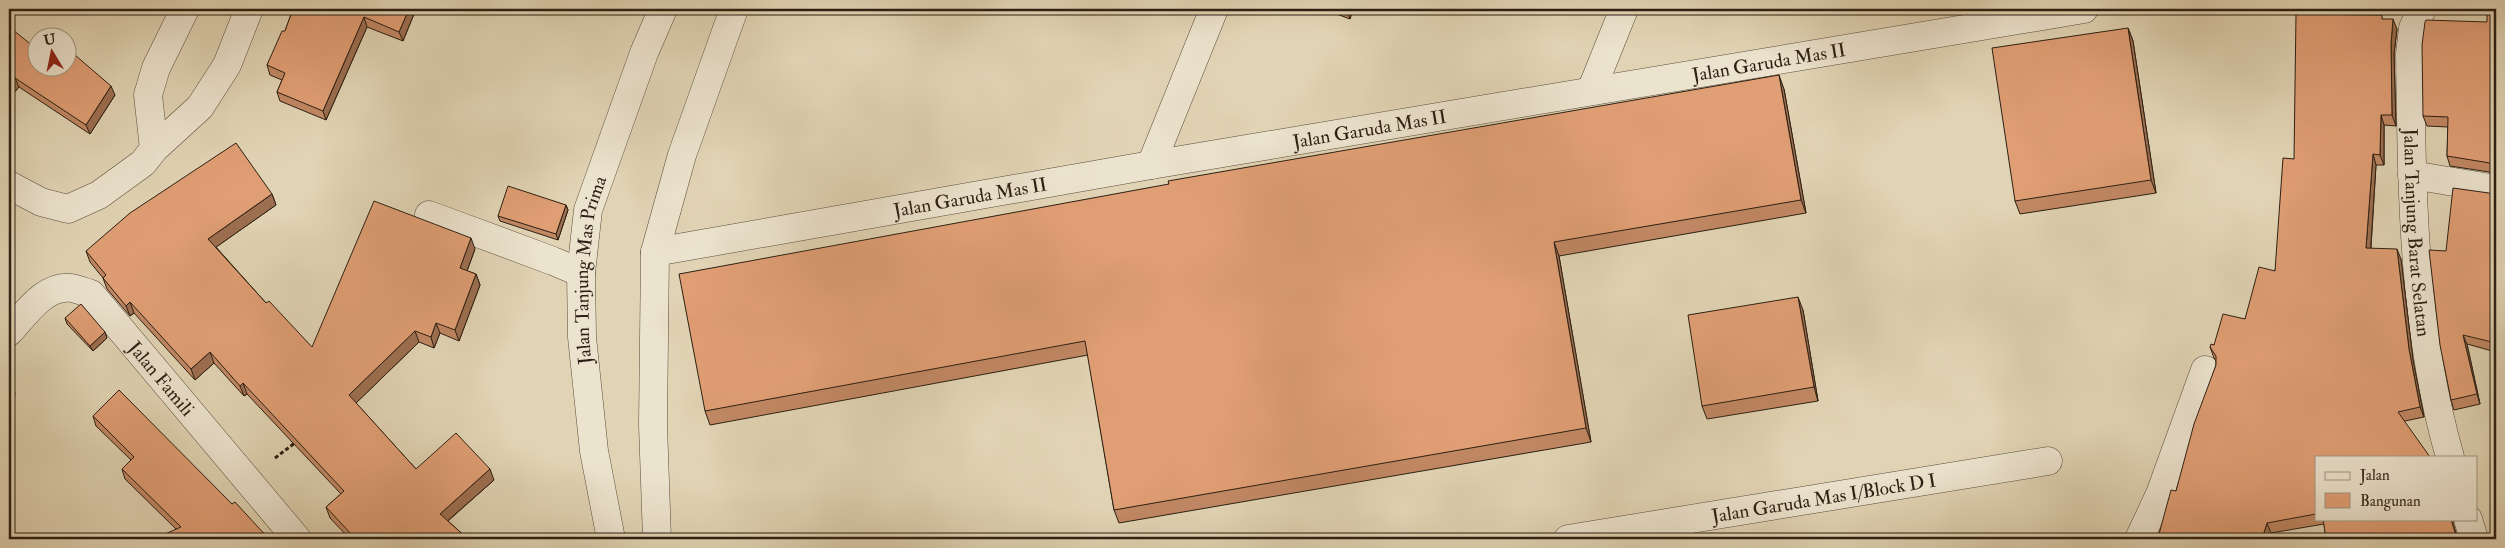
<svg xmlns="http://www.w3.org/2000/svg" width="2505" height="548" viewBox="0 0 2505 548" font-family="'IM FELL Double Pica',serif">
  <style>
    .lines { fill: none; stroke-linecap: round; stroke-linejoin: round }
    .minor-casing { stroke: #594c3b; stroke-width: 29 }
    .path { stroke: #2c1f13; stroke-width: 3; stroke-dasharray: 4 2.5; stroke-linecap: butt }
    .minor { stroke: #ece3ce; stroke-width: 28 }
    .wall { fill: #c18864; stroke: #2c1f13 }
    .shaded-wall { fill: #9d6f51; stroke: #2c1f13 }
    .building { fill: #e09e74; stroke: #2c1f13 }
    .labels { text-anchor: middle; stroke-width: 4.5; stroke-linejoin: round; paint-order: stroke }
    .street-label { font-size: 19px; fill: #2c1f13; stroke: #ece3ce }
  </style>
  <rect width="100%" height="100%" fill="#e1d4b4"/>
  <filter id="stains"><feTurbulence type="fractalNoise" baseFrequency=".004" numOctaves="4"/><feColorMatrix values="0 0 0 0 .2 0 0 0 0 .09 0 0 0 0 .02 0 0 0 .5 -.17"/></filter>
  <radialGradient id="worn" r=".72"><stop offset=".6" stop-color="#630" stop-opacity="0"/><stop offset="1" stop-color="#630" stop-opacity=".3"/></radialGradient>
  <g class="lines">
    <!-- minor casing -->
    <g class="minor-casing">
      <g id="minor">
        <path id="s1" d="M2422,9L2413,28L2410,54C2412,190 2412,325 2450,457"/>
        <path d="M1591,91L1624,9"/>
        <path d="M154,149L148,95L156,68L185,9"/>
        <path d="M1151,165L1214,9"/>
        <path d="M2412,175L2496,189"/>
        <path d="M9,185L41,202L68,209L99,195L143,163L154,149L200,107L227,65L249,9"/>
        <path d="M429,215L553,261L581,273"/>
        <path id="s2" d="M655,252L1151,165L2084,9"/>
        <path id="s3" d="M9,332C25,315 45,284 71,288C78,289 84,292 91,294L297,539"/>
        <path d="M2468,519L2474,539"/>
        <path id="s4" d="M611,539L594,451L582,337L581,273L588,210L644,53L663,9"/>
        <path d="M657,539L653,425L655,252L682,155L734,9"/>
        <path id="s5" d="M1568,539L2048,461"/>
        <path d="M2139,539L2160,494L2205,370"/>
      </g>
    </g>
    <!-- path -->
    <path class="path" d="M275,458L296,442"/>
    <!-- minor -->
    <use href="#minor" class="minor"/>
  </g>
  <!-- wall -->
  <g class="wall">
    <path d="M293,9H416L403,41L367,27L326,120L280,101L277,92L282,80L270,75L267,65L285,31Z"/>
    <path d="M1323,9H1353L1350,19Z"/>
    <path d="M1385,9H1401L1399,14Z"/>
    <path d="M2496,14V173L2450,166L2447,156L2448,127L2427,126L2423,116L2487,22Z"/>
    <path d="M2383,19L2397,29L2394,54L2396,126L2384,125V165H2376L2371,248L2401,259L2413,360L2424,417L2405,421L2316,457V519H2454L2453,523L2458,539H2326L2324,524L2271,533L2269,539H2161L2159,534L2176,491L2216,365V361L2214,358L2210,347L2214,345L2245,319L2275,271L2294,159Z"/>
    <path d="M2128,28L2133,41L2156,193L2020,214L2015,201Z"/>
    <path d="M9,35L38,68L115,95L90,134L19,87L13,94L9,90Z"/>
    <path d="M1784,89L1806,213L1559,256L1591,442L1119,523L1114,510L1088,355L710,425L705,411Z"/>
    <path d="M272,194L276,205L216,247L266,303L312,347L475,249L467,271L476,274L480,285L459,341L440,333L434,348L419,342L356,403L416,469L494,480L448,521L468,539H349V538L330,518L326,507L341,494L247,394L244,396L214,363L195,380L134,313L130,316L107,289L103,278L90,262L86,251Z"/>
    <path d="M2496,194V352L2467,344L2480,404L2454,410L2451,400L2446,251Z"/>
    <path d="M566,205L568,210L558,240L500,221L498,216Z"/>
    <path d="M1803,310L1818,401L1707,419L1702,406Z"/>
    <path d="M65,318L105,332L107,338L93,351L67,324Z"/>
    <path d="M93,416L232,504L269,539L176,529L125,479L122,469L131,460L96,426Z"/>
  </g>
  <!-- shaded-wall -->
  <g class="shaded-wall">
    <path d="M409,9H416L403,41L399,32Z"/>
    <path d="M1346,9H1353L1350,19Z"/>
    <path d="M1397,9H1401L1399,14Z"/>
    <path d="M364,17L367,27L326,120L323,111Z"/>
    <path d="M2393,19L2397,29L2394,54L2396,126L2392,115L2391,44Z"/>
    <path d="M2128,28L2133,41L2156,193L2151,180Z"/>
    <path d="M1779,75L1784,89L1806,213L1801,200Z"/>
    <path d="M15,78L19,87L13,94L10,84Z"/>
    <path d="M111,86L115,95L90,134L86,125Z"/>
    <path d="M2381,115L2384,125V165L2380,155Z"/>
    <path d="M2373,154L2376,165L2370,258L2366,248Z"/>
    <path d="M272,194L276,205L212,250L208,239Z"/>
    <path d="M566,205L568,210L558,240L556,234Z"/>
    <path d="M471,238L475,249L464,279L460,268Z"/>
    <path d="M1554,242L1559,256L1591,442L1586,428Z"/>
    <path d="M2397,249L2401,259L2413,360L2424,417L2420,407L2409,349Z"/>
    <path d="M476,274L480,285L459,341L455,330Z"/>
    <path d="M1798,297L1803,310L1818,401L1814,387Z"/>
    <path d="M130,302L134,313L130,316L126,306Z"/>
    <path d="M436,323L440,333L434,348L431,337Z"/>
    <path d="M415,331L419,342L353,406L349,395Z"/>
    <path d="M105,332L107,338L93,351L90,346Z"/>
    <path d="M2463,335L2467,344L2480,404L2477,394Z"/>
    <path d="M210,352L214,363L195,380L191,369Z"/>
    <path d="M11,382L15,393L9,439V401Z"/>
    <path d="M243,383L247,394L244,396L240,386Z"/>
    <path d="M490,469L494,480L444,524L440,514Z"/>
    <path d="M2267,523L2271,533L2269,539H2262Z"/>
  </g>
  <!-- building -->
  <g class="building">
    <path d="M293,9H409L399,32L364,17L323,111L277,92L285,73L267,65L282,31H285Z"/>
    <path d="M2296,14L2382,15V19H2393L2391,44L2392,115H2381L2380,155L2373,154L2366,248L2397,249L2409,349L2420,407L2398,412L2430,457H2316V514L2267,523L2262,539H2177L2159,534L2171,490L2176,491L2194,424L2216,365V356L2210,347L2211,344L2214,345L2223,314L2245,319L2259,267L2275,271L2283,158L2294,159Z"/>
    <path d="M2487,14H2496V164L2447,156L2448,117L2423,116L2422,45L2425,22L2426,20L2487,22Z"/>
    <path d="M2128,28L2151,180L2015,201L1992,48Z"/>
    <path d="M13,30L38,50V68H68V49L111,86L86,125L15,78L10,84H9V35Z"/>
    <path d="M1779,75L1801,200L1554,242L1586,428L1114,510L1085,341L705,411L679,274L1169,184L1168,181Z"/>
    <path d="M236,143L272,194L208,239L266,303L269,301L312,347L374,201L471,238L460,268L476,274L455,330L436,323L431,337L415,331L349,395L416,469L456,433L490,469L440,514L468,539H350L349,538L352,535L326,507L344,491L243,383L240,386L210,352L191,369L130,302L126,306L103,278L106,275L86,251L130,213Z"/>
    <path d="M508,186L566,205L556,234L498,216Z"/>
    <path d="M2453,188L2496,194V343L2463,335L2477,394L2451,400L2440,345L2429,250L2446,251Z"/>
    <path d="M1798,297L1814,387L1702,406L1688,315Z"/>
    <path d="M81,304L105,332L90,346L65,318Z"/>
    <path d="M9,382H11L9,401Z"/>
    <path d="M119,390L232,504L235,502L269,539H154L181,527L122,469L134,457L93,416Z"/>
    <path d="M2323,519H2451L2457,539H2326Z"/>
  </g>
  <g class="labels">
    <!-- street labels -->
    <g class="street-label">
      <text dy="7" stroke="none"><textPath href="#s2" startOffset="1130">Jalan Garuda Mas II</textPath></text>
      <text dy="7" stroke="none"><textPath href="#s2" startOffset="725">Jalan Garuda Mas II</textPath></text>
      <text dy="7" stroke="none"><textPath href="#s2" startOffset="320">Jalan Garuda Mas II</textPath></text>
      <text dy="7" stroke="none"><textPath href="#s1" startOffset="226">Jalan Tanjung Barat Selatan</textPath></text>
      <text dy="7" stroke="none"><textPath href="#s4" startOffset="272">Jalan Tanjung Mas Prima</textPath></text>
      <text dy="7" stroke="none"><textPath href="#s3" startOffset="210">Jalan Famili</textPath></text>
      <text dy="7" stroke="none"><textPath href="#s5" startOffset="259">Jalan Garuda Mas I/Block D I</textPath></text>
    </g>
  </g>
  <!-- margin -->
  <rect width="2505" height="548" fill="none" stroke="#e1d4b4" stroke-width="30"/>
  <rect x="10" y="10" width="2485" height="528" fill="none" stroke="#2c1f13" stroke-width="2.5"/>
  <rect x="15" y="15" width="2475" height="518" fill="none" stroke="#2c1f13"/>
  <!-- legend -->
  <rect x="2315" y="456" width="162" height="65" fill="#ece3ce" stroke="#9f9583"/>
  <rect x="2325" y="472" width="25" height="8" fill="#ece3ce" stroke="#9f9583"/>
  <text x="2360" y="480" font-size="15" fill="#2c1f13">Jalan</text>
  <rect x="2325" y="493" width="25" height="15" fill="#e09e74" stroke="#9f9583"/>
  <text x="2360" y="506" font-size="15" fill="#2c1f13">Bangunan</text>
  <!-- north arrow -->
  <g transform="translate(52 52) rotate(350)"><circle r="24" fill="#ece3ce" stroke="#9f9583"/>
  <path d="M0-4L9 19L0 12L-9 19Z" fill="#8f2418"/>
  <text y="-8" font-size="14" font-weight="bold" text-anchor="middle" fill="#2c1f13">U</text>
  </g>
  <rect width="100%" height="100%" filter="url(#stains)"/>
  <rect width="100%" height="100%" fill="url(#worn)"/>
</svg>
